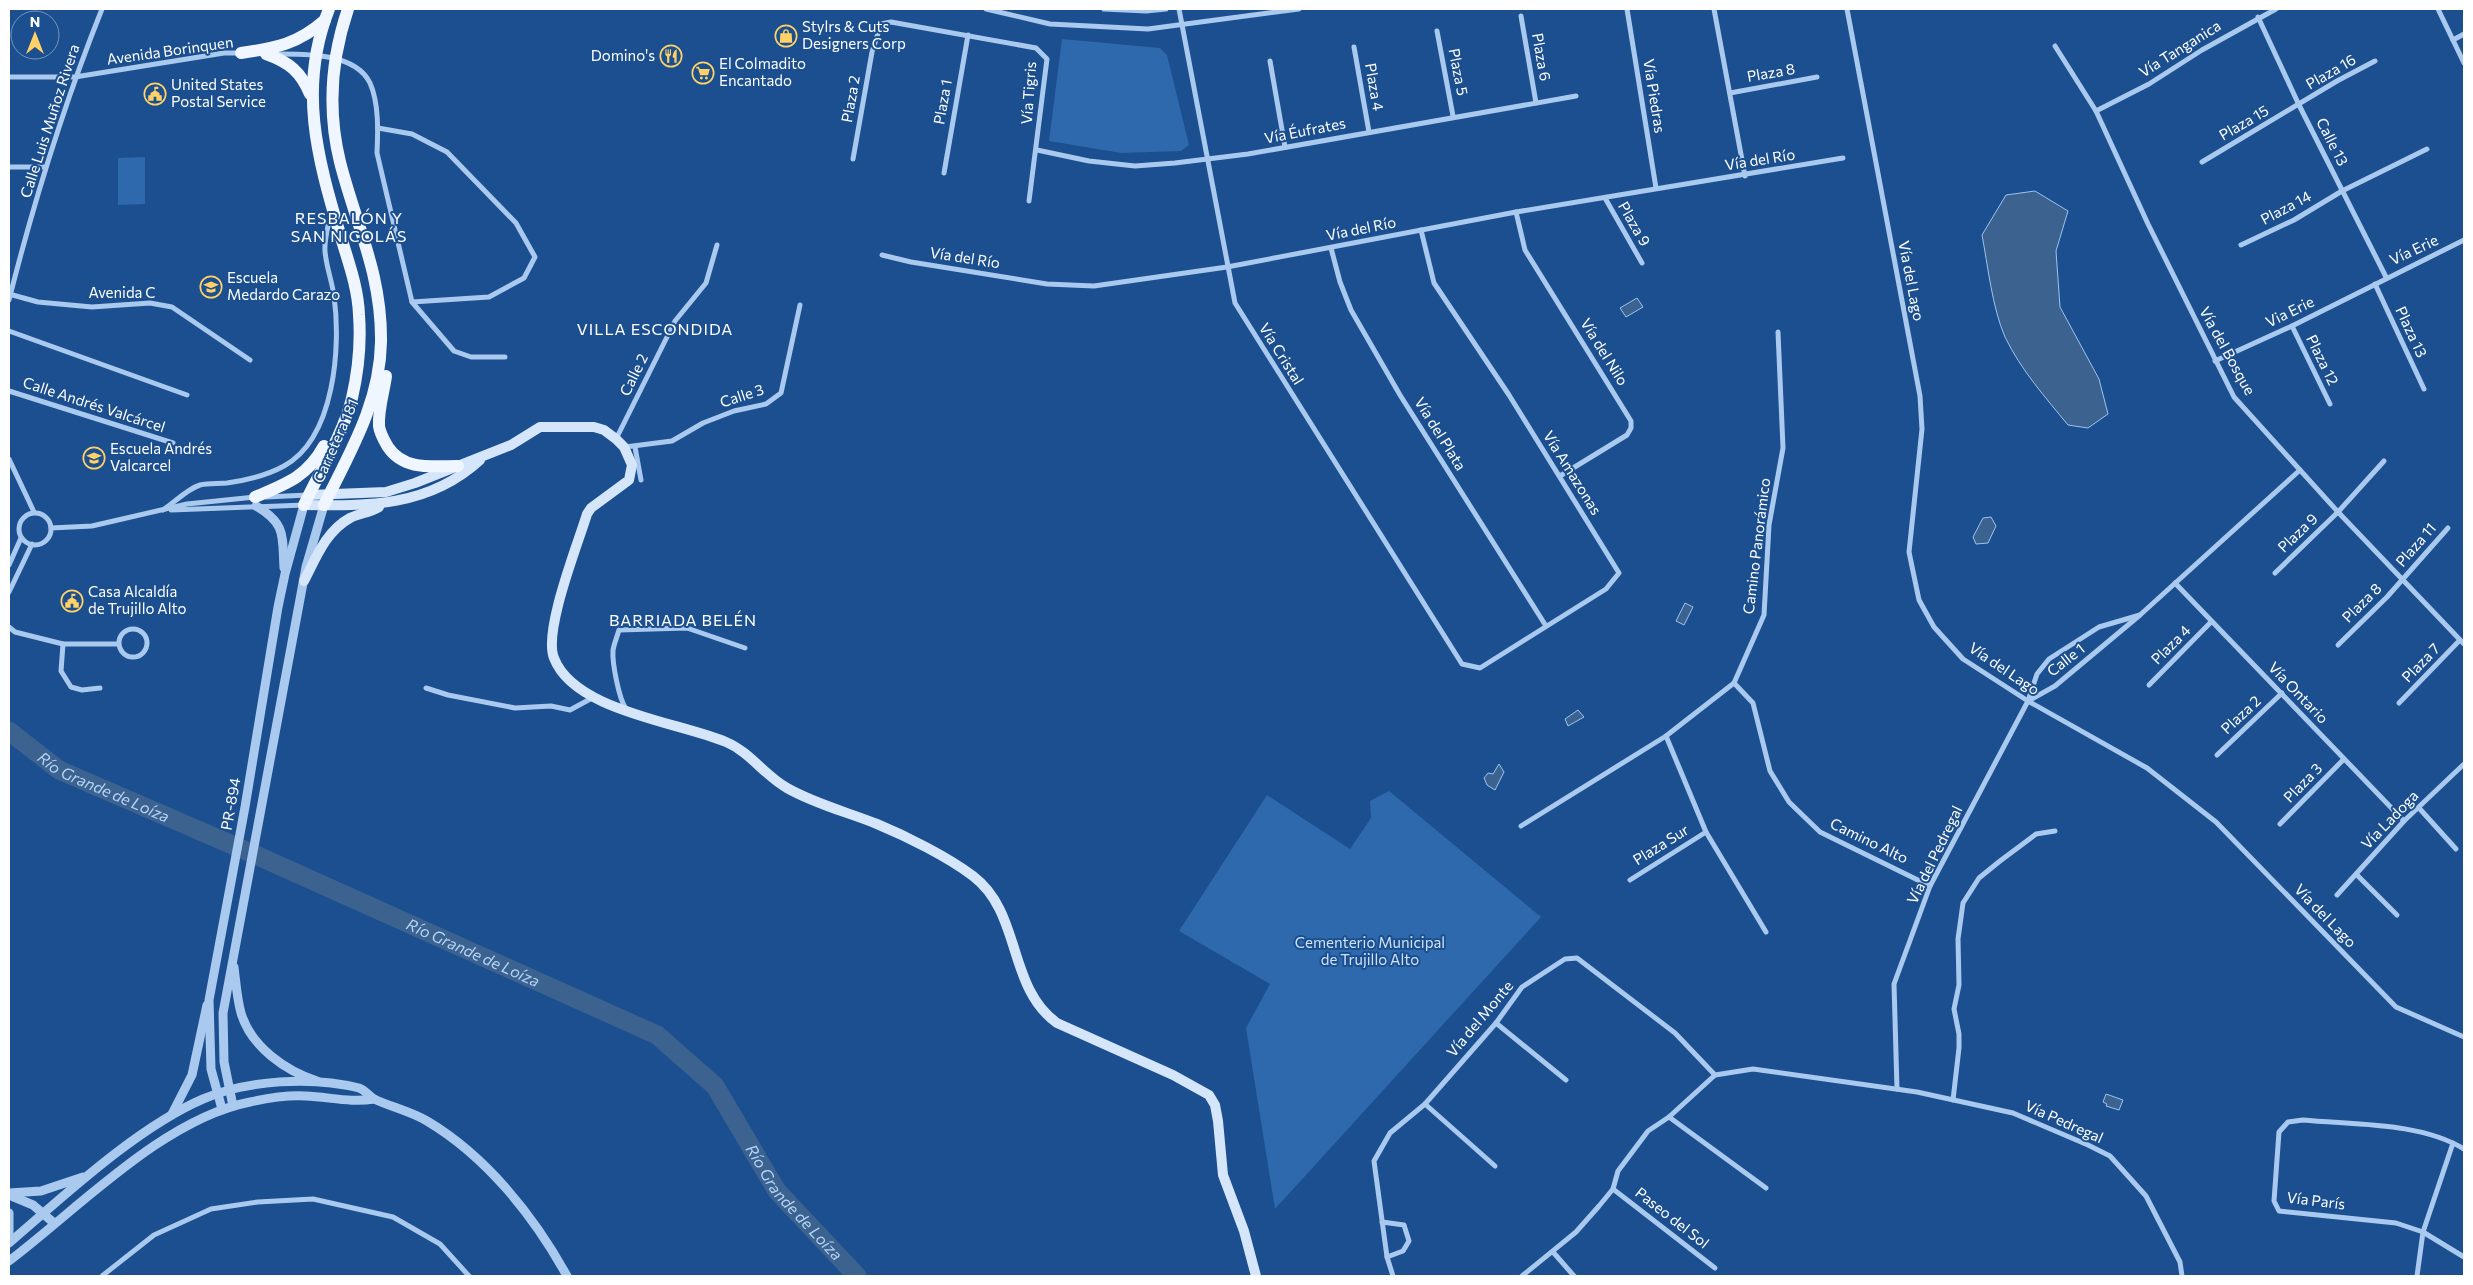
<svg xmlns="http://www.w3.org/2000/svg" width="2473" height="1285" viewBox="0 0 2473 1285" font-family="Commissioner,sans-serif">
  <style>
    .green { fill: #2e69ad }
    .water { fill: #3c6290; stroke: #9cc4f0 }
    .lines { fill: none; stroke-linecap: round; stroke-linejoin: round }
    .river { stroke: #3c6290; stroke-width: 19 }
    .minor { stroke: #a9c9ee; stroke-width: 5 }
    .tertiary { stroke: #a9c9ee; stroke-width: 9 }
    .secondary { stroke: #d6e6fa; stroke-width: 10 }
    .primary { stroke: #f0f6ff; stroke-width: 12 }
    .labels { text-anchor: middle; stroke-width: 4; stroke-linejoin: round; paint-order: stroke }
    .poi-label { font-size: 15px; fill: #fff; stroke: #1b4f8f; text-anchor: start }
    .street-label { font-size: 15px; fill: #fff; stroke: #1b4f8f }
    .park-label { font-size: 15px; fill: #cfe3fa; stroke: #1b4f8f }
    .neighbourhood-label { font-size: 16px; letter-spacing: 1px; fill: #fff; stroke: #1b4f8f }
    .water-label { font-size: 16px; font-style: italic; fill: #b5d3f5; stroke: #1b4f8f }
  </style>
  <rect width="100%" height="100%" fill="#1b4f8f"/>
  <!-- green -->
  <g class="green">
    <path d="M1062,39L1160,48L1167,55L1189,145L1181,151L1121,153L1049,141Z"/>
    <path d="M145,157V204L118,205V158Z"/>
    <path d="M1389,791L1541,917L1275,1209L1246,1028L1270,984L1179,931L1267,795L1350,849L1371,818L1370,801Z"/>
  </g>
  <!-- water -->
  <g class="water">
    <path d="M2035,191L2068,211L2056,251L2060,307L2099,379L2108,414L2088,428L2068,425C2045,397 2021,370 2005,337C1992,307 1988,266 1982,235L2006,195Z"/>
    <path d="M1637,298L1643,307L1626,317L1620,308Z"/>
    <path d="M1991,517L1996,526L1988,543L1976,544L1973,537L1983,518Z"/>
    <path d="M1685,603L1693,607L1684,625L1676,621Z"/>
    <path d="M1578,710L1584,717L1568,726L1565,719Z"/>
    <path d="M1499,764L1504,772L1495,790L1487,785L1484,778L1488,773L1493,774Z"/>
    <path d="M2106,1094L2123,1100L2119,1110L2106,1106L2107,1104L2103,1102Z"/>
  </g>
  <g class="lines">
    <!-- river -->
    <path class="river" id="s1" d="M9,731L59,770L258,856L657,1035L715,1086L777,1191L857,1276"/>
    <!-- minor -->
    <g class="minor">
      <path d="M986,9L1050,24L1148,29L1299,9"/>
      <path d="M1104,9L1146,11L1166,9"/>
      <path d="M1179,9L1235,303L1462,664L1480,668L1606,589L1619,573L1509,395L1434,283L1421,230"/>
      <path d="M1627,9L1656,188"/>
      <path d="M1714,9L1745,176"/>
      <path d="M1847,9L1920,396L1922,429L1909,552L1919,600L1934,627L1963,659L2028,701L2147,768L2216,822L2396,1007L2464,1037"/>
      <path d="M2438,9L2464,63"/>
      <path d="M1521,16L1536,103"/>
      <path d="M2258,17L2299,105L2386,277"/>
      <path d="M1437,31L1453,116"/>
      <path d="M2453,40L2464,34"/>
      <path d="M2055,46L2096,111L2148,224L2234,397L2338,512L2464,644"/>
      <path d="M1354,47L1369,132"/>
      <path d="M275,54C303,54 355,52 370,83C379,103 378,132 377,153L412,302L454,351L471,357H505"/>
      <path d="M1270,61L1285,147"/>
      <path d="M9,77H75L224,53H241"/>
      <path d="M1730,93L1817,77"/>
      <path d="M2096,111L2149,84L2202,50L2276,9"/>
      <path d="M378,128L412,134L447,152L516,223L535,257L524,278L489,297L412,302"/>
      <path d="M1037,150L1089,161L1135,166L1175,163L1248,154L1576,96"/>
      <path d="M853,159L872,52L881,24L891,22L1036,48L1047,59L1029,201"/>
      <path d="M2202,162L2337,81L2375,61"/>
      <path d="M9,167H45"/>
      <path d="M944,173L968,35"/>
      <path d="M1605,198L1642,263"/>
      <path d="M1516,212L1525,250L1631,421V428L1627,435L1560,476"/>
      <path d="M2241,245L2294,220L2342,191L2427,149"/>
      <path d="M1331,248L1340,282L1351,310L1400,395L1546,626"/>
      <path d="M882,255L911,262L1047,284L1094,286L1227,267L1516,212L1843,158"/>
      <path d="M2375,284L2424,389"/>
      <path d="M9,294L38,302L92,307L150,303L172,307L250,360"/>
      <path d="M9,300C34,201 64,104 102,9"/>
      <path d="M2292,326L2330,404"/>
      <path d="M9,331L187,395"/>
      <path d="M2215,361L2292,326L2464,240"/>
      <path d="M9,391L173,443"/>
      <path d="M616,439L675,321L706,283L717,245"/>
      <path d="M625,447L672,441L703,423L734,411L766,404L781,393L800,305"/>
      <path d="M635,447L641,480"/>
      <path d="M9,459L34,512"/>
      <path d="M266,497L308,495"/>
      <path d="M163,510C174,503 187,489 200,485C209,483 218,484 227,483C248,480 266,476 284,466C335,438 341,346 334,296C332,281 326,266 325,251C324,239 329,225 330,214"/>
      <path d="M171,510L304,505"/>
      <circle cx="35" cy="529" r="16"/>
      <path d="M51,528L92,526L187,504L255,497"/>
      <path d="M9,565L21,538"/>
      <path d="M2275,573L2338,512L2384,461"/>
      <path d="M2175,583L2404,821"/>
      <path d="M9,592L32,544"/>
      <path d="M9,627L15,632L63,644L61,671L71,687L82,690L100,688"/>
      <circle cx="133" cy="643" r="14"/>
      <path d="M63,644H118"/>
      <path d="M2338,645L2387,597L2448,528"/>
      <path d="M1734,683L1753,703L1770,771L1789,802L1820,832L1930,886"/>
      <path d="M2149,685L2211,622"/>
      <path d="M426,688L448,695L515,708L551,706L570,710L594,697"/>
      <path d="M2028,701L2055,686L2140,615L2300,470"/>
      <path d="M2399,703L2460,640"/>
      <path d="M626,709C619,699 612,663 613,650C614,644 617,637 619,630L687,628L745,648"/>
      <path d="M1666,736L1706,832L1766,932"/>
      <path d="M2217,755L2282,693"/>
      <path d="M2419,808L2456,849"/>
      <path d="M2280,824L2344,759"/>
      <path d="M1521,826L1666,736L1734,683L1764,615L1769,525L1783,448L1778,332"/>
      <path d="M2356,874L2397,915"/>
      <path d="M1630,880L1706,832"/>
      <path d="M2337,895L2404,821L2464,764"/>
      <path d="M1496,1023L1566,1080"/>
      <path d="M1897,1089L1894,984L1930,886L2028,701L2037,674L2049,659L2099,627L2140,615"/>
      <path d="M1953,1100L1959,1048V1034L1954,1009L1959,985L1958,939L1963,903L1979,878L2000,861L2036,834L2055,831"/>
      <path d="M1425,1104L1495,1166"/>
      <path d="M1669,1117L1766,1188"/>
      <path d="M2464,1149C2420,1122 2354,1125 2303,1120L2288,1122L2279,1132L2274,1201L2279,1211L2396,1223L2423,1232L2464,1257"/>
      <path d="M1613,1189L1715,1268"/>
      <path d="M1382,1222L1404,1225L1409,1241L1403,1251L1387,1257"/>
      <path d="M1553,1252L1574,1276"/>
      <path d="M102,1276L154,1235L211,1209L258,1202L313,1199L393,1217L440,1244L469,1276"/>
      <path d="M1393,1276L1387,1257L1374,1161L1390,1133L1425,1104L1496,1023L1522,987L1565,959L1577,958L1675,1033L1715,1075"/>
      <path d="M1522,1276L1576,1232L1599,1206L1613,1189L1618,1171L1648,1131L1669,1117L1715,1075L1753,1069L1917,1092L2013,1113L2088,1145L2110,1156L2146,1196L2180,1262L2182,1276"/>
      <path d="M2417,1276L2423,1232L2453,1143"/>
    </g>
    <!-- tertiary -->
    <g class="tertiary">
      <path d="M256,506C287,524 282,537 284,568"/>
      <path d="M234,967C236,983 237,999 241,1013C251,1047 286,1071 317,1081"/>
      <path d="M233,1106L224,1062L223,1013L306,567L324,505"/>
      <path d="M222,1109L211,1069L209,1000L245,807L278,607L285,574L304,505"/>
      <path d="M172,1114L192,1075L207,1005"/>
      <path d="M9,1193L41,1191L83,1177"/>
      <path d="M9,1195L33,1205L54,1223"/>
      <path d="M9,1213V1233"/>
      <path d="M9,1243C64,1196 136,1128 203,1099C247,1080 312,1076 359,1088C365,1090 369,1096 374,1099C391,1107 410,1111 427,1121C486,1156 534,1216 567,1276"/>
      <path d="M9,1261C78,1209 163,1119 250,1102C268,1098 288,1095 306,1096C329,1097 352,1103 374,1099"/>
    </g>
    <!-- secondary -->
    <g class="secondary">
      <path d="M309,495L386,492L415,483L511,445L540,427H594L604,430L616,439L624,447L632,465L629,480L591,508L587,514C578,544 543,631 554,658C574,711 679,722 726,742C750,752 765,776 787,788C815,804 847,812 877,824C906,836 948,857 973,876C1022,913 1007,987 1057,1023L1173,1075L1209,1095L1215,1105L1218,1121L1223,1175L1244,1231L1256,1276"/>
      <path d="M304,505C368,506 429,507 480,460"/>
      <path d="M304,581C316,558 326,531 350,518C359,513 370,513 379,507"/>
    </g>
    <!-- primary -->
    <g class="primary">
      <path d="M241,53C276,48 298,44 325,20"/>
      <path d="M266,54C289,62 301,72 310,94"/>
      <path d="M386,376C384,392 378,409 379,426C380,434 384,440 388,447C404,471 433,466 458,466"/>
      <path d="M255,497C286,484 307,477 324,446"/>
      <path d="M304,505C319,473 344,432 352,398C358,372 361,342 359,315C358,287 348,261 340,234C317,157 298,87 329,9"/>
      <path d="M324,505C350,452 380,403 381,342C382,274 356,225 340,162C327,109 331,59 348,9"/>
    </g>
  </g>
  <!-- icons -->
  <defs>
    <g id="shop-ring" transform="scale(1.125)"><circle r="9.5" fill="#1b4f8f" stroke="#ffd166" stroke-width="1.5"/><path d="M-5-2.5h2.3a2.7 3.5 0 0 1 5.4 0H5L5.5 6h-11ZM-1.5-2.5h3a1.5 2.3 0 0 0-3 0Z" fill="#ffd166"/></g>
    <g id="restaurant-ring" transform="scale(1.125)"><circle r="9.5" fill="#1b4f8f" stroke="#ffd166" stroke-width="1.5"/><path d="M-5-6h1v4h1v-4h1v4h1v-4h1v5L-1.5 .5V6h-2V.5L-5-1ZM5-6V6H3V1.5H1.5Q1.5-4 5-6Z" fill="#ffd166"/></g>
    <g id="supermarket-ring" transform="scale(1.125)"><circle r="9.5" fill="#1b4f8f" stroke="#ffd166" stroke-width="1.5"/><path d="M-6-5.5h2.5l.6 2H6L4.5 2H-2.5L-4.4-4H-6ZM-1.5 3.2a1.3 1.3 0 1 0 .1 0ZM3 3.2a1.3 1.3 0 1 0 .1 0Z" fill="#ffd166"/></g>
    <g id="civic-ring" transform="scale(1.125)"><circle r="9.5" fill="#1b4f8f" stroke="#ffd166" stroke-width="1.5"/><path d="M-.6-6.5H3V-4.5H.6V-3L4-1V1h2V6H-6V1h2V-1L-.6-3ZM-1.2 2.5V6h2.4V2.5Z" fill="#ffd166"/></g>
    <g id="school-ring" transform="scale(1.125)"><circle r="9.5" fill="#1b4f8f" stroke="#ffd166" stroke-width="1.5"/><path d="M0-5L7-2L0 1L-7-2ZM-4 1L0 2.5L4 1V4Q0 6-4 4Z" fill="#ffd166"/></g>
  </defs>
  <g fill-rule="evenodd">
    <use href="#shop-ring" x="786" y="36"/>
    <use href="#restaurant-ring" x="671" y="56"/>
    <use href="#supermarket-ring" x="703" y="73"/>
    <use href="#civic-ring" x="155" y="94"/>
    <use href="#school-ring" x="211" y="287"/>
    <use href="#school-ring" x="94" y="458"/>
    <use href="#civic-ring" x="72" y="601"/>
  </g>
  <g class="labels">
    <!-- poi labels -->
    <g class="poi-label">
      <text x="802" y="32">Stylrs &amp; Cuts<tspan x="802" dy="17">Designers Corp</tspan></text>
      <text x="655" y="61" text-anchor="end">Domino's</text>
      <text x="719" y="69">El Colmadito<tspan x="719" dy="17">Encantado</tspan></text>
      <text x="171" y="90">United States<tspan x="171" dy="17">Postal Service</tspan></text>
      <text x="227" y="283">Escuela<tspan x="227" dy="17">Medardo Carazo</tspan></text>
      <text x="110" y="454">Escuela Andrés<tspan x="110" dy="17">Valcarcel</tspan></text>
      <text x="88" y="597">Casa Alcaldía<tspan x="88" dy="17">de Trujillo Alto</tspan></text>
    </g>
    <!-- street labels -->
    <g class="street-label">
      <text transform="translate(2180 49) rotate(-32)" y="5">Vía Tanganica</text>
      <text transform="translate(170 51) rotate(-8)" y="5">Avenida Borinquen</text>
      <text transform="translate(1541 57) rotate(80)" y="5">Plaza 6</text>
      <text transform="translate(1458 72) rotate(79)" y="5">Plaza 5</text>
      <text transform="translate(2331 72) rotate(-30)" y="5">Plaza 16</text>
      <text transform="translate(1771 73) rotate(-10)" y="5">Plaza 8</text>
      <text transform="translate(1374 87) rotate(80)" y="5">Plaza 4</text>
      <text transform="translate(1029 93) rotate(-86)" y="5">Vía Tigris</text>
      <text transform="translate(1654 96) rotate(81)" y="5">Vía Piedras</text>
      <text transform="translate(851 99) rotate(-80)" y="5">Plaza 2</text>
      <text transform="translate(943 102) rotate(-80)" y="5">Plaza 1</text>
      <text transform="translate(50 121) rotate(-72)" y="5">Calle Luis Muñoz Rivera</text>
      <text transform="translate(2244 123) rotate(-30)" y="5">Plaza 15</text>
      <text transform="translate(1305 131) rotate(-11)" y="5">Vía Éufrates</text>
      <text transform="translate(2332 142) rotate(63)" y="5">Calle 13</text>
      <text transform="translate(1760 160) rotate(-9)" y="5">Vía del Río</text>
      <text transform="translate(2286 208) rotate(-28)" y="5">Plaza 14</text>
      <text transform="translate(1634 224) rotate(60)" y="5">Plaza 9</text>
      <text transform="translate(1361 229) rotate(-11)" y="5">Vía del Río</text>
      <text transform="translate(2414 250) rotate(-25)" y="5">Vía Erie</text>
      <text transform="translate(965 258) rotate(9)" y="5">Vía del Río</text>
      <text transform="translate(1911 281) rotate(79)" y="5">Vía del Lago</text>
      <text x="122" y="298">Avenida C</text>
      <text transform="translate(2290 312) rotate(-26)" y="5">Via Erie</text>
      <text transform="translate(2411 332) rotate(65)" y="5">Plaza 13</text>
      <text transform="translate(2227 351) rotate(61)" y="5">Vía del Bosque</text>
      <text transform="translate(1604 352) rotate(58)" y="5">Vía del Nilo</text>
      <text transform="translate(1281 354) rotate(58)" y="5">Vía Cristal</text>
      <text transform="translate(2322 360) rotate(64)" y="5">Plaza 12</text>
      <text transform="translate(634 375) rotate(-64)" y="5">Calle 2</text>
      <text transform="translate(742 396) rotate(-18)" y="5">Calle 3</text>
      <text transform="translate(94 405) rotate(18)" y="5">Calle Andrés Valcárcel</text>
      <text transform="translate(1440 434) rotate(58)" y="5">Vía del Plata</text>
      <text transform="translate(336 441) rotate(-66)" y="5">Carretera 181</text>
      <text transform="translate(1572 473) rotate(58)" y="5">Vía Amazonas</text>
      <text transform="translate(2298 533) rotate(-44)" y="5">Plaza 9</text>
      <text transform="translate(2416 545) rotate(-49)" y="5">Plaza 11</text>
      <text transform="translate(1757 546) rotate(-83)" y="5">Camino Panorámico</text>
      <text transform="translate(2362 603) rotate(-45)" y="5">Plaza 8</text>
      <text transform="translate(2171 645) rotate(-45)" y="5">Plaza 4</text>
      <text transform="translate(2066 660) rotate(-38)" y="5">Calle 1</text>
      <text transform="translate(2421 663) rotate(-46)" y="5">Plaza 7</text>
      <text transform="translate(2004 669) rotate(34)" y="5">Vía del Lago</text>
      <text transform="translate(2298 693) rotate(46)" y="5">Vía Ontario</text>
      <text transform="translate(2241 715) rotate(-43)" y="5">Plaza 2</text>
      <text transform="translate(2303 783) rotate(-46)" y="5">Plaza 3</text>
      <text transform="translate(231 804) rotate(-80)" y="5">PR-894</text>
      <text transform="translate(2390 820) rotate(-46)" y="5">Vía Ladoga</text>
      <text transform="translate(1869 841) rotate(26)" y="5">Camino Alto</text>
      <text transform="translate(1661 845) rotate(-32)" y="5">Plaza Sur</text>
      <text transform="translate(1935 855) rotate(-64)" y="5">Vía del Pedregal</text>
      <text transform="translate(2325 916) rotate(46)" y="5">Vía del Lago</text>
      <text transform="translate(1480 1019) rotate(-50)" y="5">Vía del Monte</text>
      <text transform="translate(2064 1122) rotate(24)" y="5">Vía Pedregal</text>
      <text transform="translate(2316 1201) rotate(7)" y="5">Vía París</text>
      <text transform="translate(1672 1218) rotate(38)" y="5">Paseo del Sol</text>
    </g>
    <!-- park labels -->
    <g class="park-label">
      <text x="1370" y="948">Cementerio Municipal<tspan x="1370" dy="17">de Trujillo Alto</tspan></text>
    </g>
    <!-- neighbourhood labels -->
    <g class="neighbourhood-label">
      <text x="349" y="224">RESBALÓN Y<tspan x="349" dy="18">SAN NICOLÁS</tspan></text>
      <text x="655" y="335">VILLA ESCONDIDA</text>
      <text x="683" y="626">BARRIADA BELÉN</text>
    </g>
    <!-- water labels -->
    <g class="water-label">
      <text dy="6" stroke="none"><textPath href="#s1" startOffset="111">Río Grande de Loíza</textPath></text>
      <text dy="6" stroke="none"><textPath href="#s1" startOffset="516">Río Grande de Loíza</textPath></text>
      <text dy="6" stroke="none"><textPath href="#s1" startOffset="936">Río Grande de Loíza</textPath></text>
    </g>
  </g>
  <!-- border -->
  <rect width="2473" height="1285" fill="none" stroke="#ffffff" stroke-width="20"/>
  <!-- north arrow -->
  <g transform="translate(35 35)"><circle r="24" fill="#1b4f8f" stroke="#7695bc"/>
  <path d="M0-4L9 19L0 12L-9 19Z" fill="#ffd166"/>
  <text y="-8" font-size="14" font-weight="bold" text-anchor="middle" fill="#ffffff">N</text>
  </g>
</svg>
